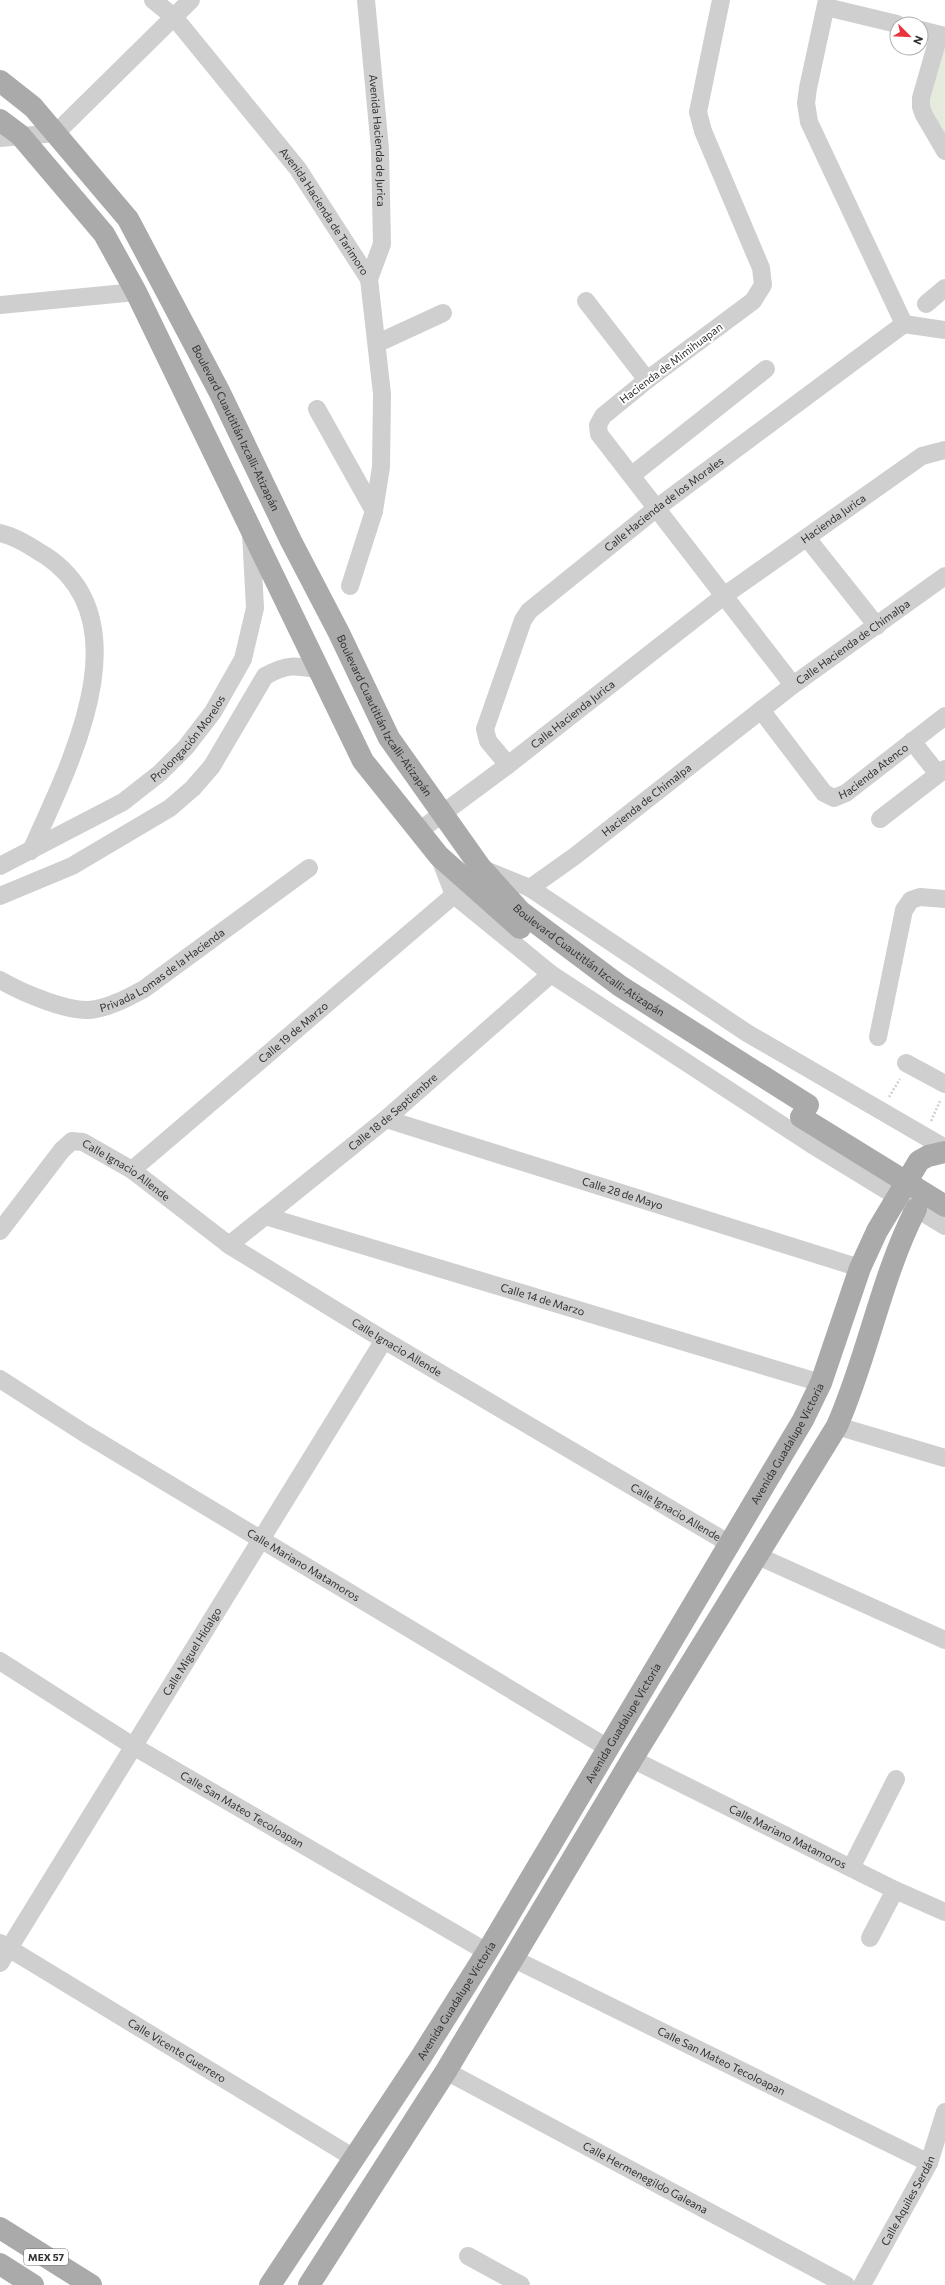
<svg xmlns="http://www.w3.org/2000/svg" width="945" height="2285" viewBox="0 0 945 2285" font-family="Commissioner,sans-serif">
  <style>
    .green { fill: #e5ecde }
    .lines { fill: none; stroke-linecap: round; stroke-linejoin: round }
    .path { stroke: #cfcfcf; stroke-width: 2.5; stroke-dasharray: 2 2; stroke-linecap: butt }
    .minor { stroke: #cfcfcf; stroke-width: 18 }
    .major { stroke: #aaa; stroke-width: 22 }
    .major-bridge { stroke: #aaa; stroke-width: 22 }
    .labels { text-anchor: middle; stroke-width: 4; stroke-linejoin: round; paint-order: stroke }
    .shield { fill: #fff; stroke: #707070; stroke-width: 1 }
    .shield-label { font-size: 10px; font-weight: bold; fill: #323232 }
    .street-label { font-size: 11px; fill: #323232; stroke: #fff }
  </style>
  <rect width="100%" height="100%" fill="#fff"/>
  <!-- green -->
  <path class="green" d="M945,36V151L921,98Z"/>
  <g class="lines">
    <!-- path -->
    <g class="path">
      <path d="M889,1097L900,1079"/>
      <path d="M931,1121L940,1101"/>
    </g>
    <!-- minor -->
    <g class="minor">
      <path id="s1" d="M153,0L174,17L298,169L369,279L382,394L381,467L374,511L350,586"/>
      <path id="s2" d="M366,0L380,149L382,244L369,279"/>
      <path d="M721,0L698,112L703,131L761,268L763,285L753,301L647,380L603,416L598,425L599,434L793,685"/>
      <path d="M827,0L808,88L806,103L809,122L904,324"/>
      <path d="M826,7L897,24"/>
      <path d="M921,30L945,36"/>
      <path d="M939,35L921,98V107L924,115L945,151"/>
      <path d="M0,138L56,133L191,0"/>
      <path d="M586,301L647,380"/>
      <path d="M926,304L945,288"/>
      <path d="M0,305L136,292"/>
      <path d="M378,343L443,313"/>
      <path d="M317,409L374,511"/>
      <path d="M632,475L766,369"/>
      <path d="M0,533C17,537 31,547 46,556C146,623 67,769 31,851"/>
      <path d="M807,538L877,626"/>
      <path id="s3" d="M761,710L824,793L834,798L846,793L945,716"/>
      <path d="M912,741L938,774"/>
      <path id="s4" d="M508,765L488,741L485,729L523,620L529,611L658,507L904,324L945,330"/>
      <path d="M880,819L945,769"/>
      <path id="s5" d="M419,831L508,765L725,595L922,456L945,450"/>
      <path d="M439,856L454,895L551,974L811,1144L945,1226"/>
      <path id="s6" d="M0,866L123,802L160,773L186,747L213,712L243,659L255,608L251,533"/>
      <path d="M483,869L530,888L747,1033L945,1148"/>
      <path id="s7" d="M530,888L575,856L793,685L945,576"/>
      <path d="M0,896L72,866L170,808L193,788L212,766L265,676C287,664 295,665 319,670"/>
      <path id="s8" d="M0,980C21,992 72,1015 96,1009C113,1006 129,997 144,989L309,868"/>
      <path d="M878,1037L904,910L911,900L920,897L945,899"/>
      <path d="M906,1063L945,1084"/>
      <path id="s9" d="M386,1119L860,1268"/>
      <path id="s10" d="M132,1170L454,895"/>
      <path id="s11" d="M265,1216L821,1383"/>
      <path id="s12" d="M0,1231L62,1150L72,1141L83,1142L132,1170L229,1245L384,1340L730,1544"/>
      <path id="s13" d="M229,1245L386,1119L551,974"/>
      <path id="s14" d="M0,1379L84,1433L608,1748"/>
      <path d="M837,1426L945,1458"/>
      <path d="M758,1556L945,1640"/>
      <path id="s15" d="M0,1661L133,1746L487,1952"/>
      <path id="s16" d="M632,1759L895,1890L945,1912"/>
      <path d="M851,1868L896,1779"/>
      <path d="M870,1938L895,1890"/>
      <path id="s17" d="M0,1943L354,2158"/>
      <path id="s18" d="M514,1959L929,2163"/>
      <path id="s19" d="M0,1963L384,1340"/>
      <path id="s20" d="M446,2071L846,2285"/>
      <path d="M468,2256L521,2285"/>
      <path id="s21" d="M862,2285L929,2163L945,2112"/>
    </g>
    <!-- major -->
    <g class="major">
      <path id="s22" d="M0,81L33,107L128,219L220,393L291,541L339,633L389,738L481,868L520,911L620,986L808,1105"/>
      <path d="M0,120L20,135L104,234L136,292L363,761L439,856L520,928"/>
      <path d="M0,2228L91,2285"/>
      <path d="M0,2264L33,2285"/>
      <path id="s23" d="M270,2285L421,2057L487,1952L803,1420L821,1383L860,1268L877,1231L919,1161L928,1156L945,1152"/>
      <path d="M309,2285L446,2071L632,1759L837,1426C868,1356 881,1277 916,1209"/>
    </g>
    <!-- major-bridge -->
    <path class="major-bridge" d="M801,1117L945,1206"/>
  </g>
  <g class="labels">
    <!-- shield labels -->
    <rect class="shield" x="24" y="2249" width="44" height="16" rx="3"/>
    <g class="shield-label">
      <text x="46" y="2261">MEX 57</text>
    </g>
    <!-- street labels -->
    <g class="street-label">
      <text dy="4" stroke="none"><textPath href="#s2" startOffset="141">Avenida Hacienda de Jurica</textPath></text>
      <text dy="4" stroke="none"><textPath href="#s1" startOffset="273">Avenida Hacienda de Tarimoro</textPath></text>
      <text transform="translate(671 363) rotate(-37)" y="4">Hacienda de Mimihuapan</text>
      <text dy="4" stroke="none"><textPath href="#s22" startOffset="424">Boulevard Cuautitlán Izcalli-Atizapán</textPath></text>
      <text dy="4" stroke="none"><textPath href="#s4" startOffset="342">Calle Hacienda de los Morales</textPath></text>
      <text dy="4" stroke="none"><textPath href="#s5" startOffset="519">Hacienda Jurica</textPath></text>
      <text dy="4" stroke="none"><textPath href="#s7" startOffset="406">Calle Hacienda de Chimalpa</textPath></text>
      <text dy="4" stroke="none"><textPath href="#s5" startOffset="193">Calle Hacienda Jurica</textPath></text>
      <text dy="4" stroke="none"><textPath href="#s22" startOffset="748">Boulevard Cuautitlán Izcalli-Atizapán</textPath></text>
      <text dy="4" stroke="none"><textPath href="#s6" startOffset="230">Prolongación Morelos</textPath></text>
      <text dy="4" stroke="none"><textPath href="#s3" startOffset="163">Hacienda Atenco</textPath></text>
      <text dy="4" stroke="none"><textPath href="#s7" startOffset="146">Hacienda de Chimalpa</textPath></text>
      <text dy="4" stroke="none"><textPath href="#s22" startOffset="1072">Boulevard Cuautitlán Izcalli-Atizapán</textPath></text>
      <text dy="4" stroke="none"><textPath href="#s8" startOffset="179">Privada Lomas de la Hacienda</textPath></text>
      <text dy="4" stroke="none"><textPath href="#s10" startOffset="212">Calle 19 de Marzo</textPath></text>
      <text dy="4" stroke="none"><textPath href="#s13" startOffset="211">Calle 18 de Septiembre</textPath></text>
      <text dy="4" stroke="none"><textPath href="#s12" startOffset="178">Calle Ignacio Allende</textPath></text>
      <text dy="4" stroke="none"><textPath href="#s9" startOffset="248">Calle 28 de Mayo</textPath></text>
      <text dy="4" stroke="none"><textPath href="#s11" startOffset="290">Calle 14 de Marzo</textPath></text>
      <text dy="4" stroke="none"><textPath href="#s12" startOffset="502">Calle Ignacio Allende</textPath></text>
      <text dy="4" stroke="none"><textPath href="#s23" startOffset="988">Avenida Guadalupe Victoria</textPath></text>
      <text dy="4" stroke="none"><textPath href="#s12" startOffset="826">Calle Ignacio Allende</textPath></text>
      <text dy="4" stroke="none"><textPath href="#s14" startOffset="356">Calle Mariano Matamoros</textPath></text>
      <text dy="4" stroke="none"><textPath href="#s19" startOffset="366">Calle Miguel Hidalgo</textPath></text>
      <text dy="4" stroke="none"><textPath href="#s23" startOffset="664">Avenida Guadalupe Victoria</textPath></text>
      <text dy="4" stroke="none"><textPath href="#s15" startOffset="284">Calle San Mateo Tecoloapan</textPath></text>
      <text dy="4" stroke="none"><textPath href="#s16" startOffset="174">Calle Mariano Matamoros</textPath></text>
      <text dy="4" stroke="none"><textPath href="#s23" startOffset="340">Avenida Guadalupe Victoria</textPath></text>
      <text dy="4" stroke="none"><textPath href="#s17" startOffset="207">Calle Vicente Guerrero</textPath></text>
      <text dy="4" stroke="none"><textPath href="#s18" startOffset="231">Calle San Mateo Tecoloapan</textPath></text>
      <text dy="4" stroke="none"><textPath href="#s20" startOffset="226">Calle Hermenegildo Galeana</textPath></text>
      <text dy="4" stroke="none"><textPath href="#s21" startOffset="96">Calle Aquiles Serdán</textPath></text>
    </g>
  </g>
  <!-- north arrow -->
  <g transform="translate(909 36) rotate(114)"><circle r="19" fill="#ffffff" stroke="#adadad"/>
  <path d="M0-3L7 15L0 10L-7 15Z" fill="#e8353c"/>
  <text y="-6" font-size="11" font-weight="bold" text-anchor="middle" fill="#323232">N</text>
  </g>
</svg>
